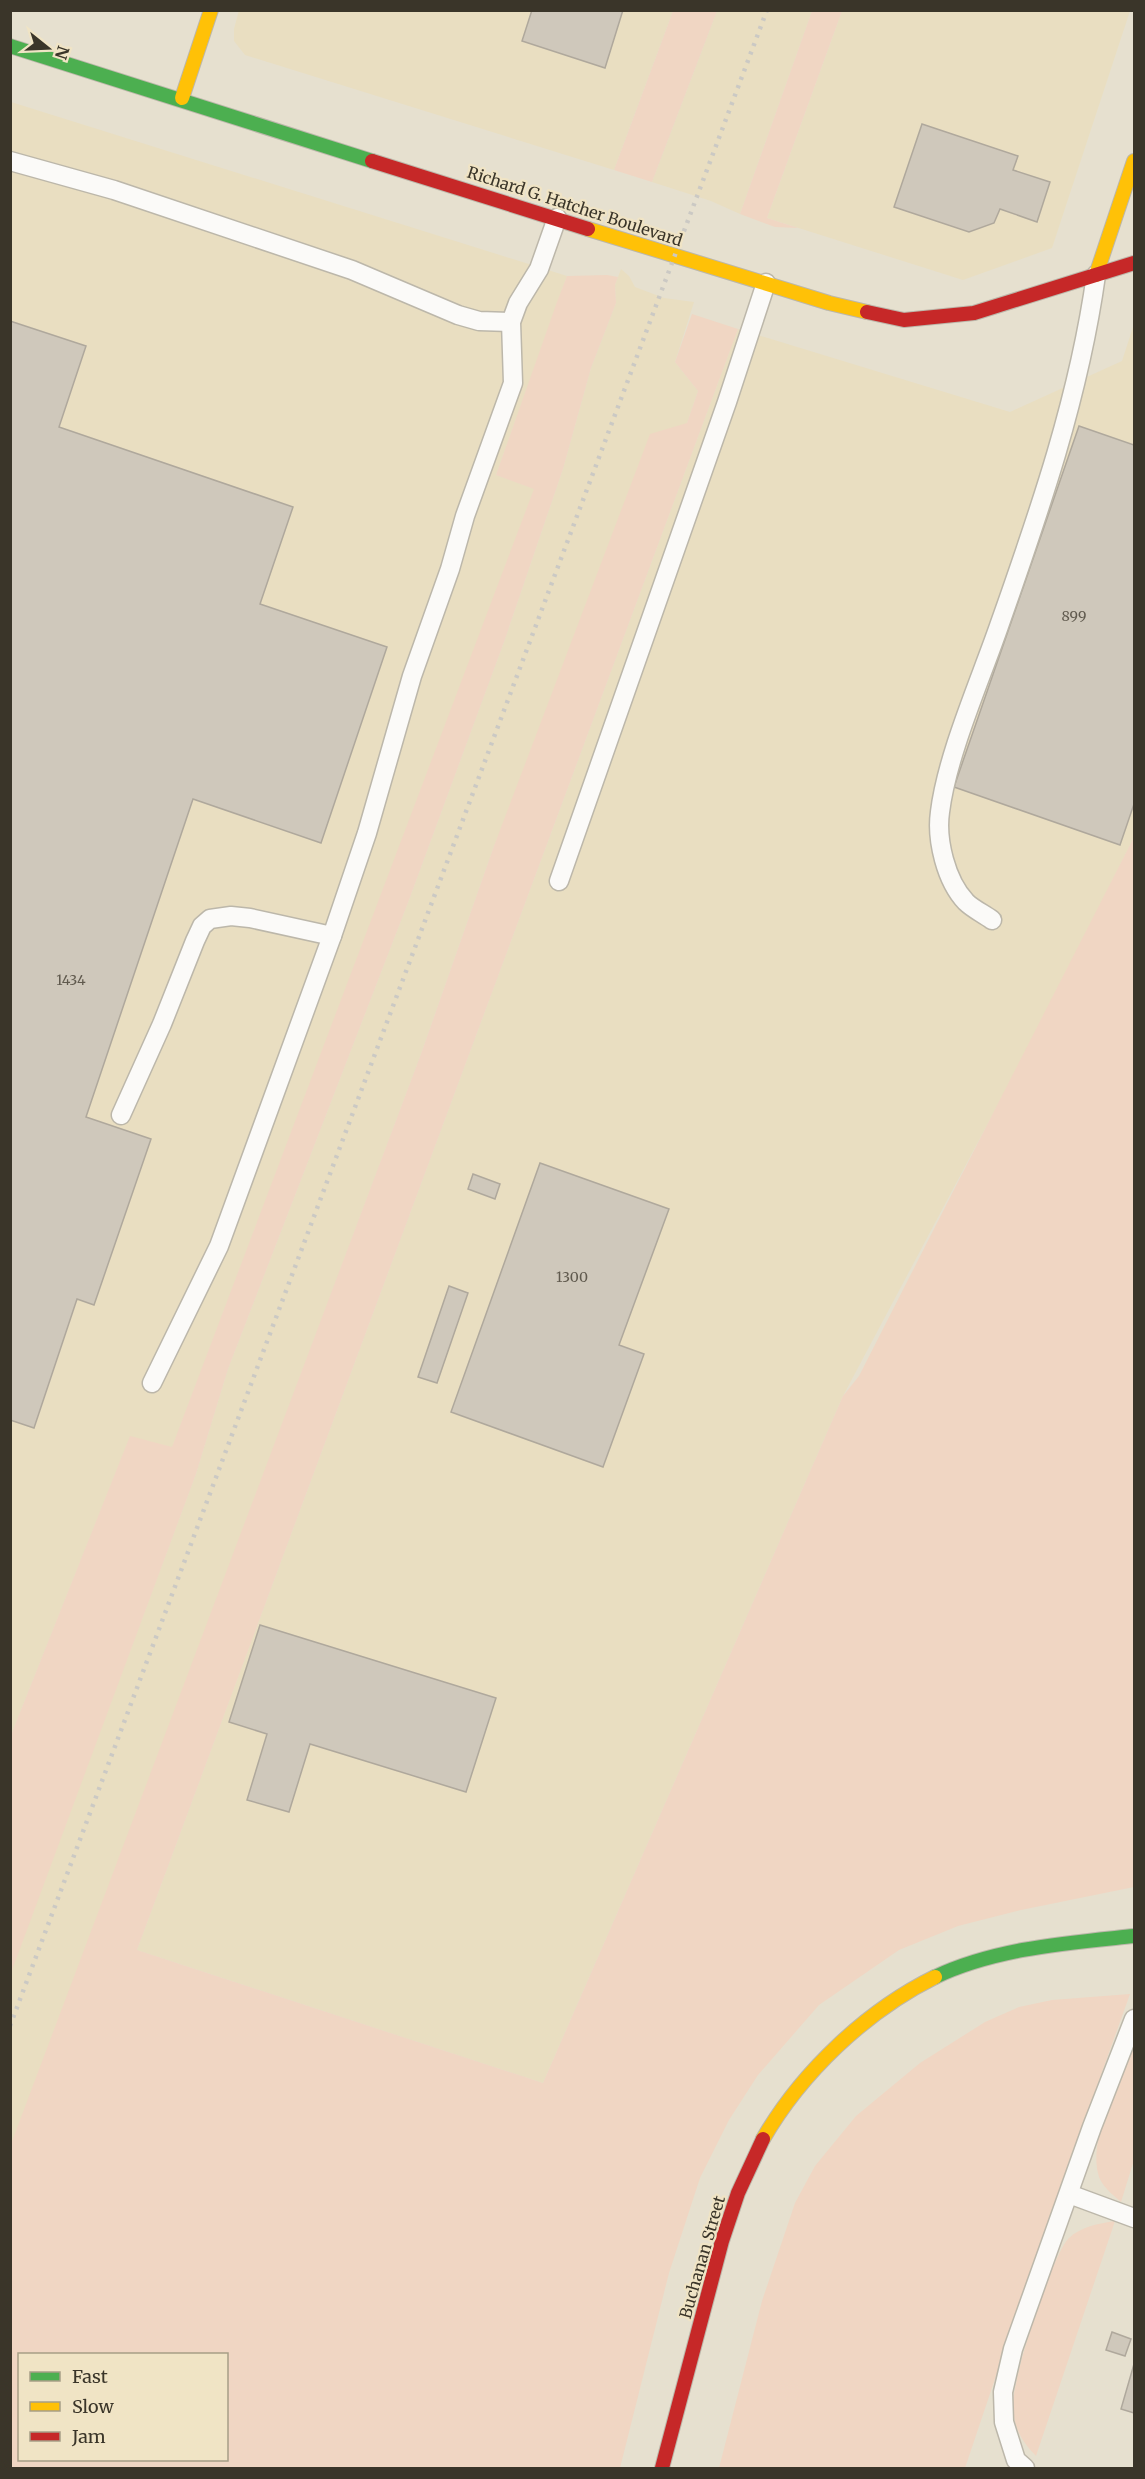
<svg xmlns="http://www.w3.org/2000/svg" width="1145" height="2479" viewBox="0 0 1145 2479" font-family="Merriweather,serif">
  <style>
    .built { fill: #e9dec1 }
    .green { fill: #f0d6c3; fill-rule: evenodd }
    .building { fill: #cfc8bb; stroke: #afa89c; stroke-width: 1.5 }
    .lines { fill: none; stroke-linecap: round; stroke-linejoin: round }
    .lane-casing { stroke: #bcb7aa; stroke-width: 21 }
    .fast-casing { stroke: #bcb7aa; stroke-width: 16 }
    .slow-casing { stroke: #bcb7aa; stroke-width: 16 }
    .jam-casing { stroke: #bcb7aa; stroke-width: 16 }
    .lane { stroke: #fbfaf8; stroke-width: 18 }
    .fast { stroke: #4caf50; stroke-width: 14 }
    .slow { stroke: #ffc107; stroke-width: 14 }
    .jam { stroke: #c62828; stroke-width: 14 }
    .rail { stroke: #cbc9c4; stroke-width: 4.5; stroke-dasharray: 3 6; stroke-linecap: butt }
    .labels { text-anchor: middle; stroke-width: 4.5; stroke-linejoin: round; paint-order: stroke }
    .number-label { font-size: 14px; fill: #605a4e }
    .street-label { font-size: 16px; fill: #3a3529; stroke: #f0e4c5 }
  </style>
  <rect width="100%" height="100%" fill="#e6e0cf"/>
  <!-- built -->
  <g class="built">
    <path d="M239,10L673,11L614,170L245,55L234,41V29Z"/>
    <path d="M717,11H812L740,214L711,201L652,182Z"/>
    <path d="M842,11H1130L1052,248L963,280L767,218Z"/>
    <path d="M11,102L567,276L496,475L535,489L172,1448L130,1437L11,1735Z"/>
    <path d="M621,269L629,276L635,287L664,298L694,302L675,362L698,391L687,423L494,846L421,1054L11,2148L10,1973L196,1474L228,1369L409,900L504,642L563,469L591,368L616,303L615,285Z"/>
    <path d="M1134,324V837L1038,1029L843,1396L543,2083L137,1950L738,329L1010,412L1122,361Z"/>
  </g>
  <!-- green -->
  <g class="green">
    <path d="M673,11H717L652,182L614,170Z"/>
    <path d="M812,11H842L767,218L798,228L775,227L740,214Z"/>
    <path d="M607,275L618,277L615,285L616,303L591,368L563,469L504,642L409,900L228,1369L196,1474L11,1973V1735L130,1436L172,1447L534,489L496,475L557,302L567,276Z"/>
    <path d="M692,314L738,329L137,1950L543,2083L843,1396L859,1376L1134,837V1887L1021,1910L958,1926L899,1950L819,2005L758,2075L729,2120L700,2178L669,2273L620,2468H11V2144L421,1054L494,846L650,434L687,423L698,391L675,362ZM20,2354H226V2460H20Z"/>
    <path d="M1130,1994L1039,2248L965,2468H719L762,2301L795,2203L815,2166L856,2116L920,2063L985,2022L1019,2007L1052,2000Z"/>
    <path d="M1134,2047V2160L1121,2202C1113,2195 1103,2187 1099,2177C1087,2138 1119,2083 1134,2047Z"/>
    <path d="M1115,2221L1036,2456C1022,2442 1014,2428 1013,2408C1011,2381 1051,2258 1068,2239C1081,2226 1098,2224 1115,2221Z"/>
  </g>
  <!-- building -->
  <g class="building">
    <path d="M532,10H623L605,68L522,41Z"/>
    <path d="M922,124L1018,156L1013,170L1050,182L1037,222L1000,209L994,223L969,232L894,207Z"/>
    <path d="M10,321L86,346L59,427L293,507L260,604L387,647L321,843L193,799L86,1117L151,1139L94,1305L77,1299L34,1428L10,1420Z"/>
    <path d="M1079,426L1134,445V804L1120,845L954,787Z"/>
    <path d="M540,1163L669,1209L619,1345L644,1354L603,1467L451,1412Z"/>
    <path d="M473,1174L500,1184L495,1199L468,1189Z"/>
    <path d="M449,1286L468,1293L437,1383L418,1377Z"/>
    <path d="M260,1625L496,1698L466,1792L310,1744L289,1812L247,1800L267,1734L229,1722Z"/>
    <path d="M1112,2332L1131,2339L1125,2356L1106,2350Z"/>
    <path d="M1134,2364V2413L1121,2409Z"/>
  </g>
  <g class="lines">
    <!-- lane casing -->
    <g class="lane-casing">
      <g id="lane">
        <path d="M10,161L114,190L352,270L458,315L479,321L511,322"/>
        <path d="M559,881L727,402L766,283"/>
        <path d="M992,920C984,914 973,909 966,902C946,881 936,840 940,812C947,755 980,681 999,626C1040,510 1079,397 1096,275"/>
        <path d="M121,1115L162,1024L195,941L202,926L210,919L231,916L250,918L332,936"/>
        <path d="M152,1383L219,1246L332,936L367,833L412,676L450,569L465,516L513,383L511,322L518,303L539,269L557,218"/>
        <path d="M1069,2194L1134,2218"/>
        <path d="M1025,2468L1016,2460L1004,2422L1003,2392L1013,2349L1092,2127L1134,2019"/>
      </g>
    </g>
    <!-- fast casing -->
    <g class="fast-casing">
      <g id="fast">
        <path d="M10,46L372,161"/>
        <path d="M935,1977C996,1948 1068,1943 1134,1936"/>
      </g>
    </g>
    <!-- slow casing -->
    <g class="slow-casing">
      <g id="slow">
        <path d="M182,98L211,10"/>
        <path d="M588,229L829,303L867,312"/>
        <path d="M1096,275L1134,161"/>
        <path d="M763,2139C801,2073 866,2011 935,1977"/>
      </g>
    </g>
    <!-- jam casing -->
    <g class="jam-casing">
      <g id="jam">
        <path d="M372,161L588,229"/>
        <path d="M867,312L904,320L974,313L1134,263"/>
        <path d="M662,2468L722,2241L738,2193L763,2139"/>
      </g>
    </g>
    <!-- lane -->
    <use href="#lane" class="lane"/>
    <!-- fast -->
    <use href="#fast" class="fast"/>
    <!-- slow -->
    <use href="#slow" class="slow"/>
    <!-- jam -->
    <use href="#jam" class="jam"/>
    <!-- rail -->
    <path class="rail" d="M10,2026L767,10"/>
  </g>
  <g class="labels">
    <!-- number labels -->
    <g class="number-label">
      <text x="1074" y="621">899</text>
      <text x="71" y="985">1434</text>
      <text x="572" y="1282">1300</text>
    </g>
    <!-- street labels -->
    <g class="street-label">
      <text transform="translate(575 206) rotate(18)" y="6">Richard G. Hatcher Boulevard</text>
      <text transform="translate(702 2257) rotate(-74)" y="6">Buchanan Street</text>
    </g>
  </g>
  <!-- border -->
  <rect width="1145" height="2479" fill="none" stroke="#3a3529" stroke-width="24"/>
  <!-- legend -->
  <rect x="18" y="2353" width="210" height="108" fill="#f0e4c5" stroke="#a79e87" stroke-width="1.5"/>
  <rect x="30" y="2372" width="30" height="9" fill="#4caf50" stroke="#a79e87" stroke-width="1.5"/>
  <text x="72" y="2383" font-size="18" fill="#3a3529">Fast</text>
  <rect x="30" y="2402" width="30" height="9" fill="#ffc107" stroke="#a79e87" stroke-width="1.5"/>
  <text x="72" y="2413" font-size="18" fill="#3a3529">Slow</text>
  <rect x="30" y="2432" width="30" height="9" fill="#c62828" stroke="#a79e87" stroke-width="1.5"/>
  <text x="72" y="2443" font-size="18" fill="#3a3529">Jam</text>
  <!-- north arrow -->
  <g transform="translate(48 48) rotate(108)" stroke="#f0e4c5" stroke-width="4.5" paint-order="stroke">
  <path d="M0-4.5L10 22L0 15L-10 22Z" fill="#3a3529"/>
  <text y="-9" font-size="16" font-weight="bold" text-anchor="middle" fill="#3a3529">N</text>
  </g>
</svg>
